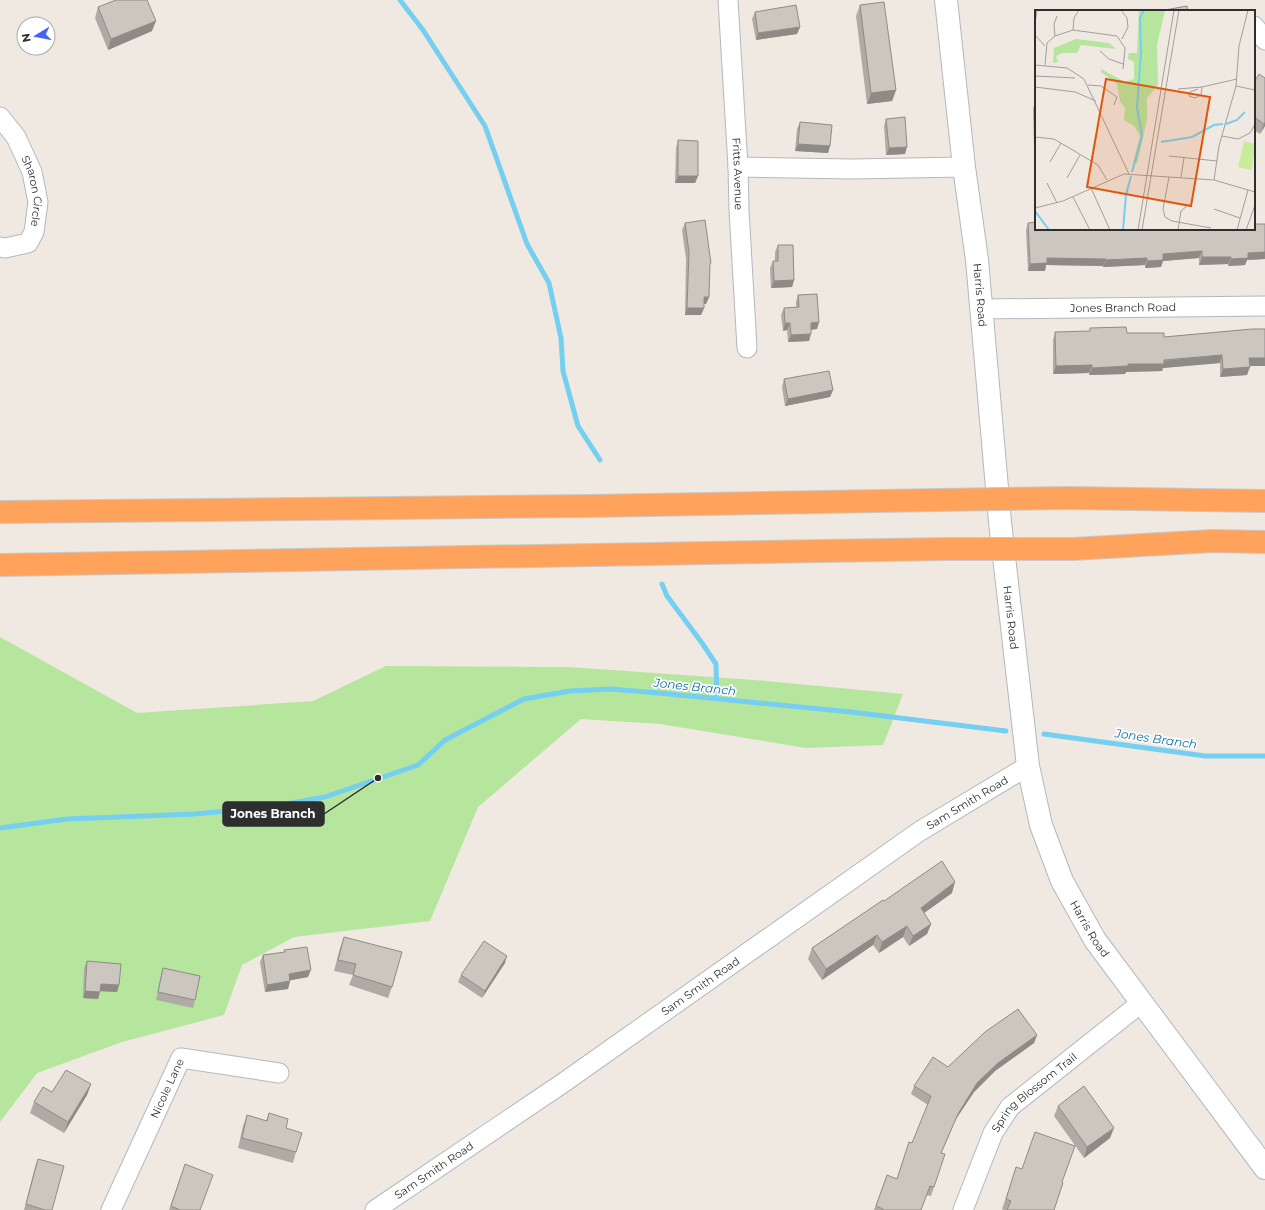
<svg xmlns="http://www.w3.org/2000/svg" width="1265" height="1210" viewBox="0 0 1265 1210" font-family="Montserrat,sans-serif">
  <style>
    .green { fill: #b6e59e }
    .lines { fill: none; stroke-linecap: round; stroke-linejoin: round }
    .stream { stroke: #75cff0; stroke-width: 5 }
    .street-casing { stroke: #b4b7c1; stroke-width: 21 }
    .secondary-casing { stroke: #b4b7c1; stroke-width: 24 }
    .highway-casing { stroke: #c9c9c9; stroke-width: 24 }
    .street { stroke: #fff; stroke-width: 19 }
    .secondary { stroke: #fff; stroke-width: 22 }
    .highway { stroke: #ffa35c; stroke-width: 22 }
    .highway-bridge-casing { stroke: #c9c9c9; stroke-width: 24; stroke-linecap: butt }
    .highway-bridge { stroke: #ffa35c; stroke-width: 22 }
    .wall { fill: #afaba4 }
    .shaded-wall { fill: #8e8b86 }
    .building { fill: #cbc7bf; stroke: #8e8b86 }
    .labels { text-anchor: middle; stroke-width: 3.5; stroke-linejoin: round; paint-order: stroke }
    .street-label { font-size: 11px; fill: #2e2e2e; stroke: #fff }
    .water-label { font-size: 12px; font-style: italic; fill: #0d6fa3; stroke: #fff }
    .inset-river { fill: none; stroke: #75cff0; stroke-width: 2 }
    .inset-road { fill: none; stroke: #a29e99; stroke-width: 1 }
    .view { fill: #df570e; fill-opacity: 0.15; stroke: #df570e; stroke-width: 2 }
    .inset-edge { fill: none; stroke: #2e2e2e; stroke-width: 2 }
    .leader { fill: none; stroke: #2e2e2e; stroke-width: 1.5 }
    .callout-dot { fill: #2e2e2e; stroke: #fff; stroke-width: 1.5 }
    .callout { fill: #2e2e2e; stroke: #2e2e2e; stroke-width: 1.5 }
    .callout-label { font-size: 12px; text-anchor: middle; font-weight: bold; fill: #fff }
  </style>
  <rect width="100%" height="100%" fill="#efe9e1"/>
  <!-- green -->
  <path class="green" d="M0,637L137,713L313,701L386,666L569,667L766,681L903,694L883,745L806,748L660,724L581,719L478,807L430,921L294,937L242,965L224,1015L122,1042L37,1073L0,1122Z"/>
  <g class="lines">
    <!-- stream -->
    <g class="stream">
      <path d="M400,0L423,30L485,126L527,244L549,283L561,338L563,371L578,426L600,460"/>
      <path d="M662,584L667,596L702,643L716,664L717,698"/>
      <path d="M1044,734L1205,756H1265"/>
      <path d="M0,828L67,819L195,814L269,807L325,797L418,765L445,740L524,699L570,691L610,689L659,693L851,712L1006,731"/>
    </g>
    <!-- street casing -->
    <g class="street-casing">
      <g id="street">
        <path id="s1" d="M728,0L738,167L739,210L747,348"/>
        <path d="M1254,26L1265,40"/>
        <path id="s2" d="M0,117L16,137L32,172L38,202L34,232L28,243L5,248L0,247"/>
        <path d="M738,167L852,169L964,167"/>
        <path id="s3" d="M981,309L1265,306"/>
        <path id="s4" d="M111,1210L181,1058L279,1073"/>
        <path id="s5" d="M375,1210L563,1083L920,831L1028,766"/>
        <path id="s6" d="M963,1210L993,1133L1010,1107L1141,1003"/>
      </g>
    </g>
    <!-- secondary casing -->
    <g class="secondary-casing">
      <g id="secondary">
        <path id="s7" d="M946,0L964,167L977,260L1000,522L1028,766L1041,825L1062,881L1095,940L1265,1168"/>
      </g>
    </g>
    <!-- highway casing -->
    <g class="highway-casing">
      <g id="highway">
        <path d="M1068,498L1265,501"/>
        <path d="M0,512L590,506L938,500"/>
        <path d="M1073,549L1213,541L1265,542"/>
        <path d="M0,565L945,549"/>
      </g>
    </g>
    <!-- street -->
    <use href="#street" class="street"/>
    <!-- secondary -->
    <use href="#secondary" class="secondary"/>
    <!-- highway -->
    <use href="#highway" class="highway"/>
    <!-- highway-bridge casing -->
    <g class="highway-bridge-casing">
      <g id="highway-bridge">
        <path d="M938,500L1068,498"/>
        <path d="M945,549H1073"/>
      </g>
    </g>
    <!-- highway-bridge -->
    <use href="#highway-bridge" class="highway-bridge"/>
  </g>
  <!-- wall -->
  <g class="wall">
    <path d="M860,5L896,90L892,101L867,104L856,16Z"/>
    <path d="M98,7L152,31L108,50L95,18Z"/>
    <path d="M755,12L800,27L797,34L756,40L752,19Z"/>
    <path d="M1254,82L1265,126L1260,134L1254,130Z"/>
    <path d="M1035,102H1036V149H1034L1033,109Z"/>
    <path d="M886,119L905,154L886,155L884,126Z"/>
    <path d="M800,122L830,146L828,153L795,151L797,129Z"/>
    <path d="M678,140L698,176L695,183H675L676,148Z"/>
    <path d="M685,223L709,297L706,304H704V308L701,315H685L686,259L682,230Z"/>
    <path d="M1028,223L1036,229H1254L1265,224V259L1247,260L1245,265L1228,266V264L1199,265V258L1163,261L1161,267L1145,268V265L1103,267V266L1046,265L1045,271H1028L1026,230Z"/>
    <path d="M778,245L794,280L792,287L771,288L770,268L773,261H775V252Z"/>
    <path d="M798,295L819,322L817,329L811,330L809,341L788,342L787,330L783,331L781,315L784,308L796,307V302Z"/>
    <path d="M1090,328L1127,333L1164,337L1252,329L1249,366L1247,375L1220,377V363L1163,368L1162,371L1126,372L1125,374L1089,375V373L1053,374V340L1055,332H1089Z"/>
    <path d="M784,379L833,390L830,397L785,406L782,387Z"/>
    <path d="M952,893L924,913L931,924L927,934L909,946L903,937L879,953L873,945L822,980L808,959L812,948L884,901Z"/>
    <path d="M344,937L392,987L388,998L349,985L353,975L334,971L340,948Z"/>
    <path d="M284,950L308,977L290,980L288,989L265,992L260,962L263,955L284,952Z"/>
    <path d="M87,961L119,985L117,992L100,991L98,999L83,998L84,968Z"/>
    <path d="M505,963L482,998L458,982L461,975Z"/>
    <path d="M163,968L195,1000L193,1008L156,1000L161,975Z"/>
    <path d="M1037,1035L1034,1043L995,1071L974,1092L954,1122L941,1153L934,1187L931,1196L926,1195L921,1210H874L887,1175L897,1179L909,1142L912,1143L928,1105L911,1094L914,1086L948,1067Z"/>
    <path d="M91,1084L87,1095L64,1133L30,1113L34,1102L52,1092Z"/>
    <path d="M1058,1106L1110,1138L1084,1158L1054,1116Z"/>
    <path d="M269,1113L286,1128L296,1152L293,1163L238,1148L243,1126L247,1115L266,1121Z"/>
    <path d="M38,1159L52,1210H24L35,1167Z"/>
    <path d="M181,1175L200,1210H169Z"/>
    <path d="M1013,1177L1062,1182L1054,1210H1004L1002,1209Z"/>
  </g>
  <!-- shaded-wall -->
  <g class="shaded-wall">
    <path d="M156,21L152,31L108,50L111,39Z"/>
    <path d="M800,27L797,34L756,40L758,33Z"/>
    <path d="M896,90L892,101L867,104L871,93Z"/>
    <path d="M1265,122V126L1260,134L1264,124Z"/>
    <path d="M1036,143V149H1034Z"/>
    <path d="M798,144L830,146L828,153L795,151Z"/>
    <path d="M907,147L905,154L886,155L889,148Z"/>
    <path d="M678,176H698L695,183H675Z"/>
    <path d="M1202,251L1199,258L1163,261L1161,267L1145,268L1147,261L1163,254Z"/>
    <path d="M1265,252V259L1247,260L1245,265L1228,266L1231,259L1248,253Z"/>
    <path d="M1202,257H1231L1228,264L1199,265Z"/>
    <path d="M1047,258L1106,259L1103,266L1046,265L1045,271H1028L1030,264Z"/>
    <path d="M1147,258L1145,265L1103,267L1106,260Z"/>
    <path d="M794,280L792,287L771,288L774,281Z"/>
    <path d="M704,297H709L706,304H701Z"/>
    <path d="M687,308H704L701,315H685Z"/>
    <path d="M819,322L817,329L808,330L811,323Z"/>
    <path d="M785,323H790L787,330L783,331Z"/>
    <path d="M811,334L809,341L788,342L791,335Z"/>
    <path d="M1222,355L1220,363L1163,368L1162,371L1126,372L1125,374L1089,375L1092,368Z"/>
    <path d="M1249,358H1265V366H1246Z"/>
    <path d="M1092,365L1089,373L1053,374L1056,366Z"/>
    <path d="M1250,367L1247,375L1220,377L1223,369Z"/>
    <path d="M833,390L830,397L785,406L788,399Z"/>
    <path d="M955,882L952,893L917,918L921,908Z"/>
    <path d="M931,924L927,934L909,946L913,936Z"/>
    <path d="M907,926L903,937L879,953L882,942Z"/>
    <path d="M877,935L873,945L822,980L826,969Z"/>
    <path d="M507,956L505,963L482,998L485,991Z"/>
    <path d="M311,970L308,977L287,981L289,974Z"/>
    <path d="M290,981L288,989L265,992L267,985Z"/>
    <path d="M101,984L119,985L117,992L98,991Z"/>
    <path d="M85,991L100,992L98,999L83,998Z"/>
    <path d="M1037,1035L1034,1043L995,1071L974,1092L954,1122L938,1161L958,1114L977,1083L998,1063Z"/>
    <path d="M91,1084L87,1095L64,1133L68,1122Z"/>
    <path d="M1114,1128L1110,1138L1084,1158L1087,1147Z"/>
  </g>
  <!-- building -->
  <g class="building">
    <path d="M116,0H147L156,21L111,39L98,7Z"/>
    <path d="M884,2L896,90L871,93L860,5Z"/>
    <path d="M796,5L800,27L758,33L755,12Z"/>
    <path d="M1187,6L1188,11H1159Z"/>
    <path d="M1259,74L1265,78V122L1264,124L1254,117V82Z"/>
    <path d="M1035,102H1036V124Z"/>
    <path d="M905,117L907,147L889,148L886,119Z"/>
    <path d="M800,122L832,125L830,146L798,144Z"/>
    <path d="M678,140L698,141V176H678Z"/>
    <path d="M705,220L711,263L710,264L709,297H704V308H687L689,252L685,223Z"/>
    <path d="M1036,222V229H1254V224H1265V252L1248,253V258L1231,259V257H1202V251L1163,254V260L1147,261V258L1106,260V259L1047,258V263L1030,264L1028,223Z"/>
    <path d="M778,245H793L794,280L774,281L773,261H778Z"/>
    <path d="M817,294L819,322L811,323V334L791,335L790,323H785L784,308L799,307L798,295Z"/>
    <path d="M1126,327L1127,333H1164V337L1252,329H1265V358H1249L1250,367L1223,369L1222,355L1164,360V364H1128V366L1092,368V365L1056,366L1055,332L1090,331V328Z"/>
    <path d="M829,371L833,390L788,399L784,379Z"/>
    <path d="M942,861L955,882L921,908L931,924L913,936L907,926L882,942L877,935L826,969L812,948L883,900L884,901Z"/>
    <path d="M344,937L402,952L392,987L353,975L356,964L338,960Z"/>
    <path d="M484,941L507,956L485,991L461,975Z"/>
    <path d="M307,947L311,970L289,974L290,981L267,985L263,955L285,952L284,950Z"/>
    <path d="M87,961L121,964L119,985L101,984L100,992L85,991Z"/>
    <path d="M163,968L200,976L195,1000L158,992Z"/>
    <path d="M1018,1009L1037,1035L998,1063L977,1083L958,1114L941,1153L945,1154L934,1187L930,1186L921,1210H883V1209L876,1206L887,1175L897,1179L909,1142L912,1143L931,1096L914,1086L933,1057L948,1067L985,1032Z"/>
    <path d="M66,1070L91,1084L68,1122L34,1102L43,1087L52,1092Z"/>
    <path d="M1084,1086L1114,1128L1087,1147L1058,1106Z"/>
    <path d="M269,1113L288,1119L286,1128L302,1133L296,1152L242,1138L247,1115L267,1121Z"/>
    <path d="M1035,1132L1075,1146L1062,1182L1063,1183L1054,1210H1007L1011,1201L1006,1199L1016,1167L1022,1169Z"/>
    <path d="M38,1159L64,1166L52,1210H45L26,1204Z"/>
    <path d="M185,1164L213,1175L200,1210H180L171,1206Z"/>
  </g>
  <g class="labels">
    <!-- street labels -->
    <g class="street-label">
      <text dy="4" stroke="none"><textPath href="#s1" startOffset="174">Fritts Avenue</textPath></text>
      <text dy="4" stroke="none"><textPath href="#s2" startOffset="83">Sharon Circle</textPath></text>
      <text dy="4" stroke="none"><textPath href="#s7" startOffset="297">Harris Road</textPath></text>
      <text dy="4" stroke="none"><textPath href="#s3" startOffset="142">Jones Branch Road</textPath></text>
      <text dy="4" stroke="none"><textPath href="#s7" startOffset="621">Harris Road</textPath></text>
      <text dy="4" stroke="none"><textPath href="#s5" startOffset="719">Sam Smith Road</textPath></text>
      <text dy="4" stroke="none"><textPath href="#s7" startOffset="946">Harris Road</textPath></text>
      <text dy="4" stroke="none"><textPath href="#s5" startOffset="395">Sam Smith Road</textPath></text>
      <text dy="4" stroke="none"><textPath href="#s4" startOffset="134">Nicole Lane</textPath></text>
      <text dy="4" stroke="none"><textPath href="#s6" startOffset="141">Spring Blossom Trail</textPath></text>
      <text dy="4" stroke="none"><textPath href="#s5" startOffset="71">Sam Smith Road</textPath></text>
    </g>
    <!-- water labels -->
    <g class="water-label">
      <text transform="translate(695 687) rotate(6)" y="4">Jones Branch</text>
      <text transform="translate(1156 739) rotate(8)" y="4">Jones Branch</text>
    </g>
  </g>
  <!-- overview -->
  <g transform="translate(1035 10)">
    <rect width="220" height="220" fill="#efe9e1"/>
    <path d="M104,0H130L122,35L123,75L112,88V110L102,154L98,152L105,126L99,116L89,110L90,98L85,91L82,74L66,62V59L90,72L99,69V52L93,49V46L94,43H102ZM41,29L74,33L81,39L46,35L42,43H27L21,46L23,52L18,53L19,38Z" fill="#b6e59e"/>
    <path d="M209,131L220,134L217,160L203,157Z" fill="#c9ec9a"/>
    <path class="inset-river" d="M191,114L202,110L210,102M126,132L157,127L179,115L188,114M97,162L107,126L102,98L106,42L105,8L109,0M0,201L14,220M88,220L91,185L96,166"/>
    <path class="inset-road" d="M86,0L92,8L93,17L87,29M0,14L2,0M38,20L39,8L44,0M0,25L10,36M20,26L19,14L22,6M65,41L74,49L88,54M0,55L32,58L49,69L94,164M10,55L12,33L20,26L38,20L82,26L90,38L88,59M0,66L40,68M53,75L66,76L82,87L79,95M201,76L220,80M0,77L40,82L61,91M143,79L167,77L202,69M163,79L155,82L154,86L160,88L166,85L167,77M187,126L203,129L215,123L220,114M0,127L19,129L63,155L72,170M134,146L182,151M15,152L26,133M134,167L128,199L130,207L137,211L176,218M146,167L149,148M32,168L45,145M179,170L184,136L201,76L204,36L213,0M12,173L22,193M56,178L75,220M38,187L55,220M0,198L28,191L89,164L179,170L220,182M179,199L205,208M103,220L139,0M107,220L144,0M143,220L146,201L154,194M202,220L213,180M211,220L220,195"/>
    <path class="view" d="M71,69L175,87L156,196L52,177Z"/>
    <rect width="220" height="220" class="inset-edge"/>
  </g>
  <!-- callouts -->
  <path class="leader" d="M378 778L324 814"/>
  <circle class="callout-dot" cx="378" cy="778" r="4"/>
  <rect class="callout" x="223" y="802" width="101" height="24" rx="4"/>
  <g class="callout-label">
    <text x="273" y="818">Jones Branch</text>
  </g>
  <!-- north arrow -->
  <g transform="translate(36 36) rotate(260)"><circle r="19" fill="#ffffff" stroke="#ababab"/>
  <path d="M0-3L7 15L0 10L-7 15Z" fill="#4264fb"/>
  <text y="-6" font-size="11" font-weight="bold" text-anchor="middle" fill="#2e2e2e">N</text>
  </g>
</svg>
